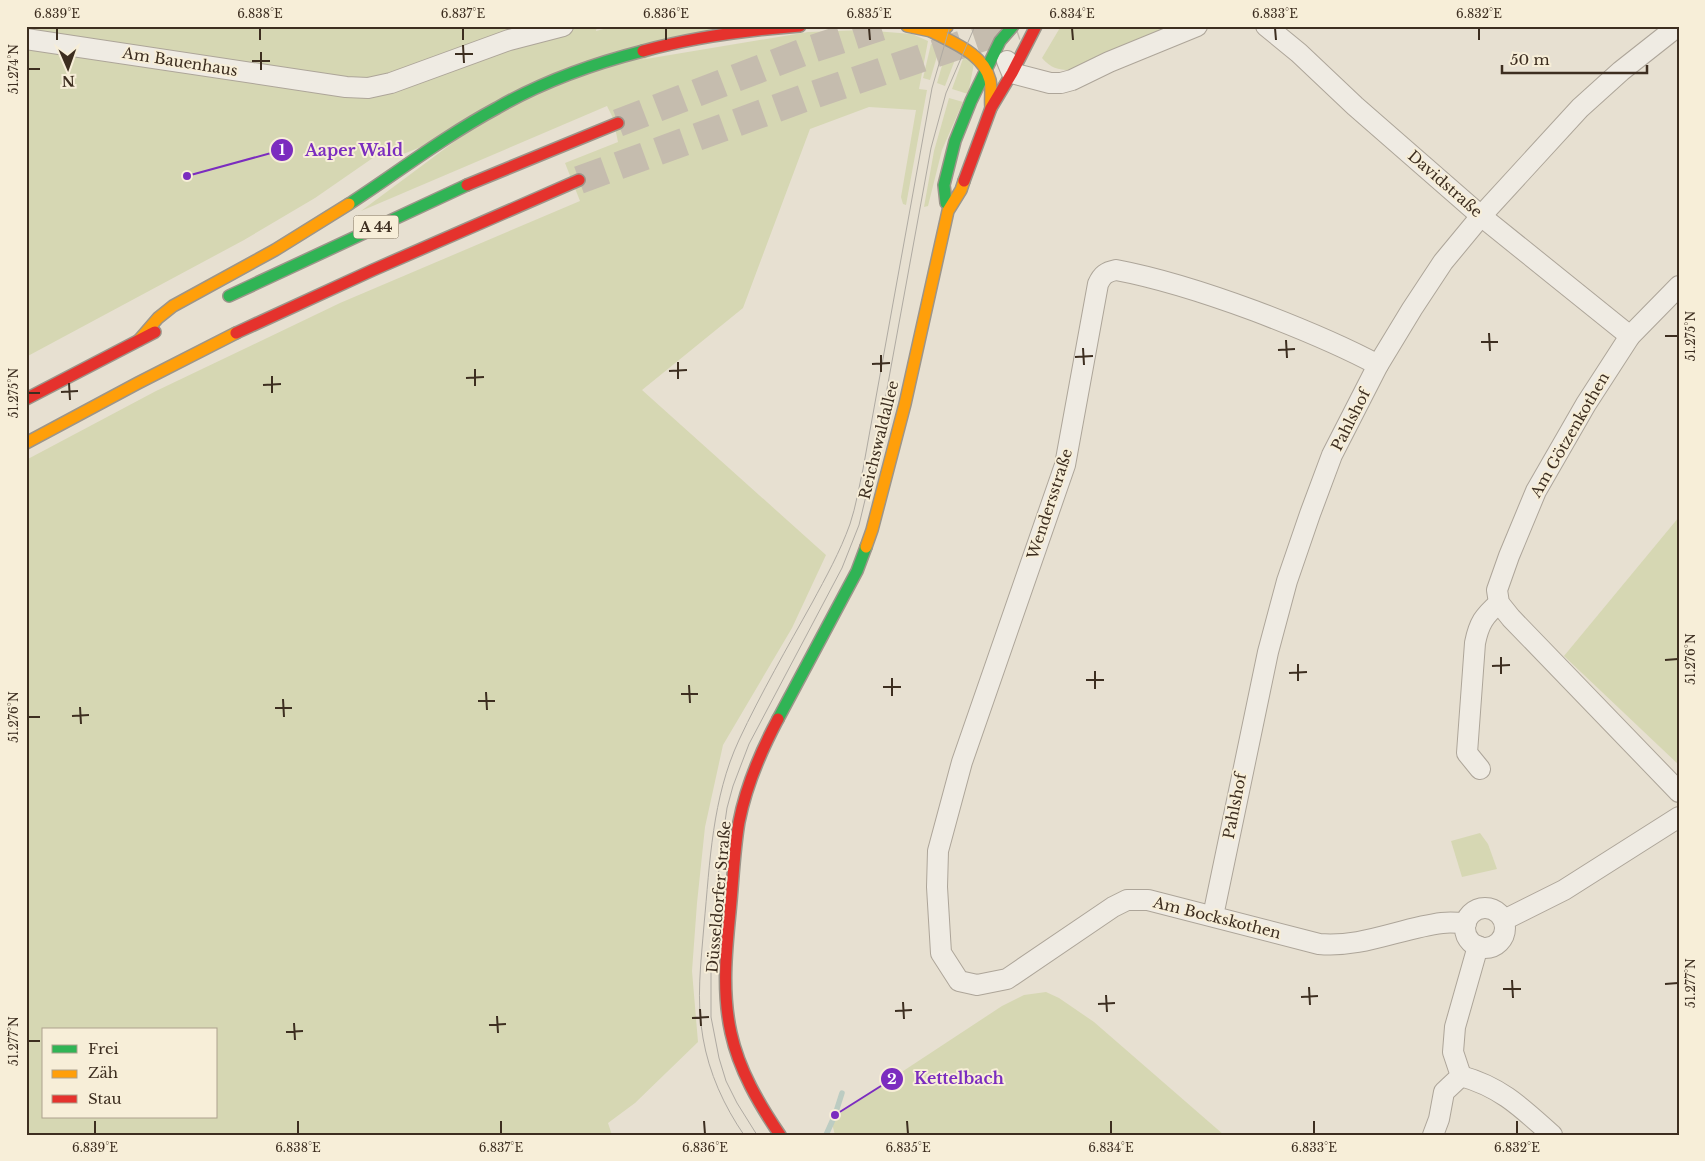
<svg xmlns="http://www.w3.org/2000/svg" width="1705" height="1161" viewBox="0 0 1705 1161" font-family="'Libre Baskerville',serif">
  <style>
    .green { fill: #d6d7b3; fill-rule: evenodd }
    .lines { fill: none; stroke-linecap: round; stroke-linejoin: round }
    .stream { stroke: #bcccc2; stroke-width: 5.5 }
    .highway-tunnel { stroke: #c5bcae; stroke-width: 28; stroke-dasharray: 28 14; stroke-linecap: butt }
    .street-casing { stroke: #ada599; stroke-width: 22 }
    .fast-casing { stroke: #9c958a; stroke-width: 14 }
    .slow-casing { stroke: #9c958a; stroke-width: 14 }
    .jam-casing { stroke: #9c958a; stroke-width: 14 }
    .street { stroke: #efebe3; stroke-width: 20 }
    .fast { stroke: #30b455; stroke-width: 11 }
    .slow { stroke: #ff9f0a; stroke-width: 11 }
    .jam { stroke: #e5322d; stroke-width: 11 }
    .tram { stroke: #afaaa2; stroke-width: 1 }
    .ticks { fill: none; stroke: #3d2e20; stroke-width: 2 }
    .labels { text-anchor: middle; stroke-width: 4; stroke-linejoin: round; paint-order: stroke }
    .shield { fill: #f7eed8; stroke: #756857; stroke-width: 1 }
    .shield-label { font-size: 14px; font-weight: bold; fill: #3d2e20 }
    .street-label { font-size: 15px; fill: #3d2e20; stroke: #f7eed8 }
    .leader { fill: none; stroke: #7b2cbf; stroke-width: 2 }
    .callout-dot { fill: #7b2cbf; stroke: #f7eed8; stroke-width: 2 }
    .mark-label { font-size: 15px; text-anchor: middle; font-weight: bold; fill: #fff }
    .callout-label { font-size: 16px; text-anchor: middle; font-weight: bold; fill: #7b2cbf; stroke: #f7eed8; stroke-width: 4; stroke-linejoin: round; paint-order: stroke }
    .neatline { fill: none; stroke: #3d2e20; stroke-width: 2 }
    .ticks-label { font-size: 12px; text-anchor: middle; fill: #3d2e20 }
  </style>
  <rect width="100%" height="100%" fill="#e7e0d1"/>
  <!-- green -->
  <g class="green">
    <path d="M26,26H597L596,31L615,26H728L393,158L380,153L315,198L244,240L26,357Z"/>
    <path d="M1061,26H1188L1071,70C1057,70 1051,68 1042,58Z"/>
    <path d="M862,30L912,34L928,41L919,89L927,90L906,205L903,204L901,197L916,110L869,107L810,129L743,308L642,390L826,555L792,628L723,745L705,827L697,903L692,971L698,1042L635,1103L608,1123L612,1135H26V460L156,391L340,303L580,201L565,163L618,142L613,118L607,106L361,211L474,127L610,65L808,32ZM44,1030H216V1117H44Z"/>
    <path d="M931,44L940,46L930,80L923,78Z"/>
    <path d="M947,48L958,52L945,86L937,83Z"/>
    <path d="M964,56L974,64L968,94L952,89Z"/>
    <path d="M949,98L963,102L942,150L928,206L924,207L934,151Z"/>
    <path d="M1679,517V765L1564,656Z"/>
    <path d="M1480,833L1488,844L1497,869L1462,877L1451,841Z"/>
    <path d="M1046,992L1059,998L1094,1022L1224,1135H835L831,1120L850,1106L1002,1006L1024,995Z"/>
  </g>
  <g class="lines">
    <!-- stream -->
    <path class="stream" d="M826,1135L835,1115L842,1093"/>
    <!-- highway-tunnel -->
    <g class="highway-tunnel">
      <path d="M618,123L809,50L883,26"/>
      <path d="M579,180L810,96L1016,26"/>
    </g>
    <!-- street casing -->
    <g class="street-casing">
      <g id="street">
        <path d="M1266,26L1299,53L1355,106L1481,216L1630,336"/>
        <path d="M26,39L346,87L368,88L391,83L509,40L563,26"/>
        <path d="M1007,61L1012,73L1050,83H1061L1072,80L1109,62L1197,26"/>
        <path d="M1679,286L1630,336L1586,404L1536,491L1509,556L1497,590L1499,603L1511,618L1679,792"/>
        <path d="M1378,365C1339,344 1297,327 1255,311C1209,294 1164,279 1116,270C1106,272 1102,275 1098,284L1065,465L962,762L938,851L937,887L941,953L959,981L977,985L1007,979L1113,907L1127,900H1148L1319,944C1362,948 1401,928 1442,923C1450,922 1458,923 1466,923"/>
        <path d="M1480,769L1467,753L1475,643C1479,623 1484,616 1499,603"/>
        <circle cx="1485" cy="928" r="20"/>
        <path d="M1213,916L1268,652L1287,581L1310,514L1332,455L1378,365L1412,309L1443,262L1481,216L1580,108L1621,71L1678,26"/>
        <path d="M1504,920L1564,890L1679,817"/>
        <path d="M1461,1076C1501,1087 1522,1108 1552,1135"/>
        <path d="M1433,1135L1439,1119L1444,1092L1461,1076L1453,1052L1455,1027L1478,946"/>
      </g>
    </g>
    <!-- fast casing -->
    <g class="fast-casing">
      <g id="fast">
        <path d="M946,203L944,185L955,141L971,101L1000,41L1013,26"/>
        <path d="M349,204C398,172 445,136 497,108C542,82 592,64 643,51"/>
        <path d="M229,296L467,185"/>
        <path d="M778,719L857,571L866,547"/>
      </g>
    </g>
    <!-- slow casing -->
    <g class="slow-casing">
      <g id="slow">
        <path d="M907,26L931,31L947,27"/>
        <path d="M931,31C953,43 983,53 990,80C992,89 990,99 991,108"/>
        <path d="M139,340L158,318L173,306L275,250L349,204"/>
        <path d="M26,443L138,383L236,333"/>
        <path d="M866,547L872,530L905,404L948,211L961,190L964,181"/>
      </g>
    </g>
    <!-- jam casing -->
    <g class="jam-casing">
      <g id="jam">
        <path d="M643,51C694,37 747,30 800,26"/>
        <path d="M964,181L991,108L1012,73L1036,26"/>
        <path d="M467,185L618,123"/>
        <path d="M236,333L373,270L579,180"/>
        <path d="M26,399L155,332"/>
        <path d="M778,719C761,751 746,786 739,822C734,851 733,882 730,912C726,952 722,993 731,1033C739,1070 759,1104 780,1135"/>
      </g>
    </g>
    <!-- street -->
    <use href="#street" class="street"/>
    <!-- fast -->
    <use href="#fast" class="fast"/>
    <!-- slow -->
    <use href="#slow" class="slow"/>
    <!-- jam -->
    <use href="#jam" class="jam"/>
    <!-- tram -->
    <g class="tram">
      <path d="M744,1135C724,1106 709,1073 703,1038C696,1000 701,962 704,925C710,862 712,798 739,740C761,693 787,648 812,603C826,577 840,552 850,524C856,506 859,487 863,469L932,88L950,26"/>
      <path d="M757,1135L737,1103L726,1081L719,1058L711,1017V968L720,856L727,808L733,786L749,744L842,568L859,525L872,471L931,148L946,93L975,26"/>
    </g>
  </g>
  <!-- ticks -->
  <path class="ticks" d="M57,28V40M260,28V40M463,28V40M666,28V40M869,28L870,40M1072,28L1073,40M1275,28L1276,40M1479,28V40M463,45L464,63M261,52V70M455,54H473M252,61H270M28,69H40M1489,333L1490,351M1665,336H1678M1286,340L1287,358M1481,342H1498M1083,348L1084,365M1278,350L1295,349M881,355V372M1075,357L1093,356M678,362V379M872,364L890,363M475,369V386M669,371L687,370M272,376V393M466,378L484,377M69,383L70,400M263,385L281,384M61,392L78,391M28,393H40M1501,657V674M1665,660L1678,659M1298,664V681M1492,666L1510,665M1095,671V689M1289,673L1307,672M892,678V696M1086,680H1104M689,685L690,703M883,687H901M486,692L487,710M681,694H698M283,699L284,717M478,701H495M80,707L81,724M275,708H292M72,716L89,715M28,717H40M1512,980L1513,998M1665,984L1678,983M1309,987L1310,1005M1503,989H1521M1106,995L1107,1012M1301,997L1318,996M903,1002L904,1019M1098,1004L1115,1003M700,1009L701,1026M895,1011L912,1010M497,1016L498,1033M692,1018L709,1017M294,1023L295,1040M489,1025L506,1024M286,1032L303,1031M28,1041H40M95,1121V1134M298,1121V1134M501,1121V1134M704,1121L705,1134M907,1121L908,1134M1111,1121V1134M1314,1121V1134M1517,1121V1134"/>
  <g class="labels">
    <!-- shield labels -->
    <rect class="shield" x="353.5" y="215.5" width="45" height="23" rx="4"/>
    <g class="shield-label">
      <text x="376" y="232">A 44</text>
    </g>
    <!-- street labels -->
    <g class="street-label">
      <text transform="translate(180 62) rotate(9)" y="5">Am Bauenhaus</text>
      <text transform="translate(1445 184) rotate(41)" y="5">Davidstraße</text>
      <text transform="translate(1351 420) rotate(-63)" y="5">Pahlshof</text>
      <text transform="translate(1570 435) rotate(-60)" y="5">Am Götzenkothen</text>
      <text transform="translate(879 440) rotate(-76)" y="5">Reichswaldallee</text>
      <text transform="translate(1050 504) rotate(-72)" y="5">Wendersstraße</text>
      <text transform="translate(1235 806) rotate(-79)" y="5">Pahlshof</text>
      <text transform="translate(719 897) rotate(-85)" y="5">Düsseldorfer Straße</text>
      <text transform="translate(1217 918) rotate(14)" y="5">Am Bockskothen</text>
    </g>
  </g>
  <!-- callouts -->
  <path class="leader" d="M187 176L282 150M835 1115L892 1079"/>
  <g class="callout-dot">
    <circle cx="187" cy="176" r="5"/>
    <circle cx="835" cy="1115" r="5"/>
    <circle cx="282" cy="150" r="12"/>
    <circle cx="892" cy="1079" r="12"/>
  </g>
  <g class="mark-label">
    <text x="282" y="155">1</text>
    <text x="892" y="1084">2</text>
  </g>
  <g class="callout-label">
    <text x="354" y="156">Aaper Wald</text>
    <text x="959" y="1084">Kettelbach</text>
  </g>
  <!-- border -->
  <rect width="1705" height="1161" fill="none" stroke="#f7eed8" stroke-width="55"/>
  <!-- legend -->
  <rect x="42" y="1028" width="175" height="90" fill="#f7eed8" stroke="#ada18e"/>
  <rect x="52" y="1045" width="25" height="8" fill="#30b455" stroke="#ada18e"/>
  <text x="88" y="1054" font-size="15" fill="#3d2e20">Frei</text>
  <rect x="52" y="1070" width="25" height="8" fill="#ff9f0a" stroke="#ada18e"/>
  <text x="88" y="1078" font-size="15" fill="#3d2e20">Zäh</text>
  <rect x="52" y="1095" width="25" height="8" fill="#e5322d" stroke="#ada18e"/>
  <text x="88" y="1104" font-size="15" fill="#3d2e20">Stau</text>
  <!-- north arrow -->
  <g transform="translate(68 68) rotate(178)" stroke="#f7eed8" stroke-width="4" paint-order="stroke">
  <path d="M0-4L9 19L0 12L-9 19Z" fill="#3d2e20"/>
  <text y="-8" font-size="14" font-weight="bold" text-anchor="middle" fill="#3d2e20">N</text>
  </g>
  <!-- scale -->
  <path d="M1502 65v8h145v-8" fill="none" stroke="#3d2e20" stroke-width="2.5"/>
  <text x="1510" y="65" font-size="15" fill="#3d2e20" stroke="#f7eed8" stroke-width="4" paint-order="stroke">50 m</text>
  <rect x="28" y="28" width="1650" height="1106" class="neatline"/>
  <g class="ticks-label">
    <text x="57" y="18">6.839°E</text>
    <text x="260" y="18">6.838°E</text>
    <text x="463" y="18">6.837°E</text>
    <text x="666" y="18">6.836°E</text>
    <text x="869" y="18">6.835°E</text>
    <text x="1072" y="18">6.834°E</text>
    <text x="1275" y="18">6.833°E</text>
    <text x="1479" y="18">6.832°E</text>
    <text transform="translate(14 69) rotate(-90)" y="4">51.274°N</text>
    <text transform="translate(1691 336) rotate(-90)" y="4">51.275°N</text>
    <text transform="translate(14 393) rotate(-90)" y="4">51.275°N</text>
    <text transform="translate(1691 659) rotate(-90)" y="4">51.276°N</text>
    <text transform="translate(14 717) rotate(-90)" y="4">51.276°N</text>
    <text transform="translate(1691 983) rotate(-90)" y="4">51.277°N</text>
    <text transform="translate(14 1041) rotate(-90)" y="4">51.277°N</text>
    <text x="95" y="1152">6.839°E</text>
    <text x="298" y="1152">6.838°E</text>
    <text x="501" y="1152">6.837°E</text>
    <text x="705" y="1152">6.836°E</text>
    <text x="908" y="1152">6.835°E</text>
    <text x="1111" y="1152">6.834°E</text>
    <text x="1314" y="1152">6.833°E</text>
    <text x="1517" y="1152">6.832°E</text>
  </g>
</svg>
